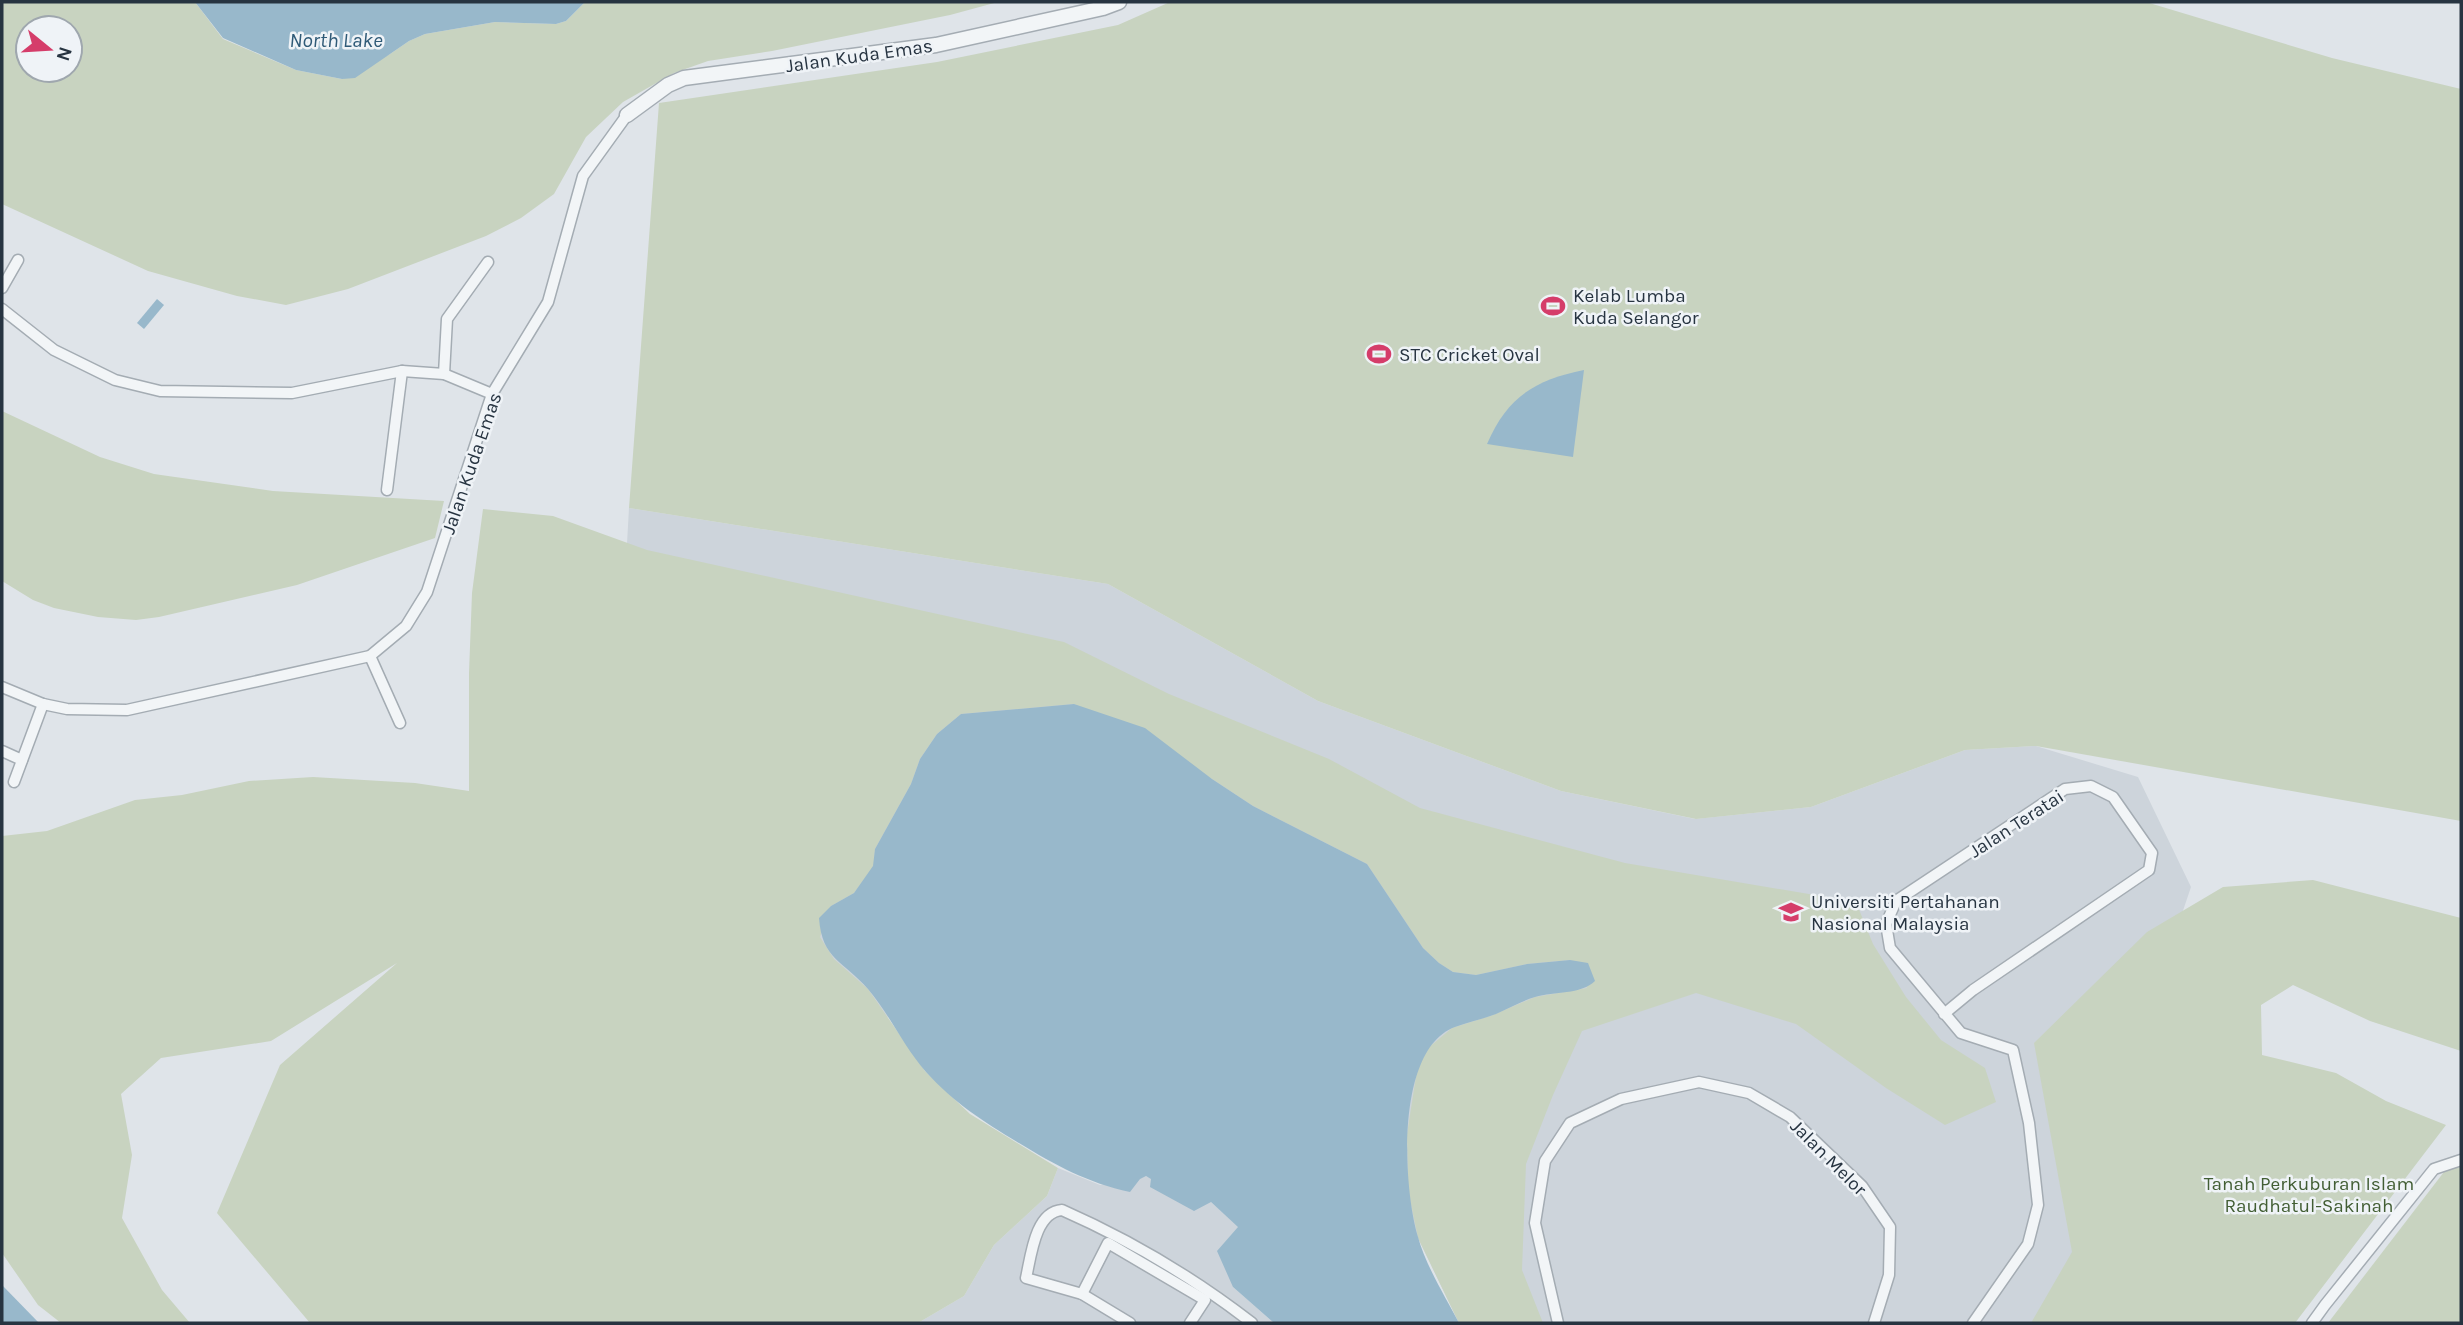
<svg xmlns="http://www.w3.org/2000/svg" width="2463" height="1325" viewBox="0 0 2463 1325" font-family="Karla,sans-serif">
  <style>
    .built { fill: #cdd4db }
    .green { fill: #c8d3c0; fill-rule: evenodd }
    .water { fill: #98b8cb }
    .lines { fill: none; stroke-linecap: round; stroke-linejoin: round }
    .minor-casing { stroke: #a4acb3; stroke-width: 13 }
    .tertiary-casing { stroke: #a4acb3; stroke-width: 17 }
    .minor { stroke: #f2f5f7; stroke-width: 10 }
    .tertiary { stroke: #f2f5f7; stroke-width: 14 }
    .labels { text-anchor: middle; stroke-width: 5; stroke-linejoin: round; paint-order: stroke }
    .street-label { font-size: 19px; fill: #273441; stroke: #eff3f7 }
    .poi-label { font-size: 19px; fill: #273441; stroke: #eff3f7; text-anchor: start }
    .park-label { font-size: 19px; fill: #425e34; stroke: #eff3f7 }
    .water-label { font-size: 21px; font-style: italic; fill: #2f5a77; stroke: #eff3f7 }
  </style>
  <rect width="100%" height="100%" fill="#dfe4e9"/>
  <!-- built -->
  <g class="built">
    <path d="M629,508L1108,584L1318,701L1561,791L1695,819L1811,807L1965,750L2036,746L2138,777L2191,887L2113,1117L2148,1323H1459L1418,1238L607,900Z"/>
    <path d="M1058,1168L1100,1185L1146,1176L1211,1202L1239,1227L1233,1287L1274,1323H918L964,1296L994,1245L1047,1196Z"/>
  </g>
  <!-- green -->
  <g class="green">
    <path d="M2,2H195L223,39L296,70L342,79L390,54L409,41L425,34L495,22L556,24L566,21L585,2H998L950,15L772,51L708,61L674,73L623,102L586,137L554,194L521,218L486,236L348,289L286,305L237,296L148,271L2,204ZM28,28H70V70H28Z"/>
    <path d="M1170,2H2146L2332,58L2461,89V821L2036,746L1965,750L1811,807L1696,819L1561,791L1318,701L1108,584L629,508L659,103L937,62L1118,25Z"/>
    <path d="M2,411L100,457L154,474L273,491L444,501L435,538L297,585L159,617L136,620L98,617L54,608L33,600L2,581Z"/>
    <path d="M483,509L553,516L647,550L1064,642L1169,694L1329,759L1420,808L1625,863L1856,902L1873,944L1906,997L1941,1040L1985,1068L1996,1102L1945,1125L1886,1088L1796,1024L1696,993L1582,1031L1553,1095L1526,1164L1522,1270L1543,1323H1459L1418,1238L1408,1190L1407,1134L1417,1070L1428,1048L1452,1028L1493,1015L1535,997L1587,988L1570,960L1527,964L1476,975L1453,972L1439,963L1423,948L1367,864L1253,806L1212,779L1074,704L961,714L937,734L920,759L911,784L875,849L874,866L854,893L831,906L820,937L834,959L868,989L925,1071L970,1114L1058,1168L1047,1196L994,1245L964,1296L918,1323H310L217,1213L280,1065L397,963L271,1041L161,1058L121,1094L132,1155L122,1218L162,1290L190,1323H61L38,1305L2,1253V836L47,831L135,800L182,795L249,781L313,777L415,783L469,791V673L472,593Z"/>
    <path d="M2313,880L2461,918V1051L2370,1021L2293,985L2261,1005L2262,1055L2336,1073L2386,1101L2446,1125L2295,1323H2031L2072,1252L2034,1043L2147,932L2223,887Z"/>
    <path d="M2461,1167V1323H2328L2447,1168Z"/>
  </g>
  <!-- water -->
  <g class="water">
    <path d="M195,2H585L566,21L556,24L495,22L425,34L409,41L355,78L342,79L296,70L223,38Z"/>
    <path d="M157,299L164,305L144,329L137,323Z"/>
    <path d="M1584,370L1573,457L1487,444C1507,397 1535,380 1584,370Z"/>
    <path d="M1074,704L1145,728L1212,779L1253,806L1367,864L1423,948L1439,963L1453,972L1476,975L1527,964L1570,960L1588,963L1595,981C1580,995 1555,991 1535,997C1522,1001 1509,1008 1496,1014C1483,1019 1469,1022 1455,1027C1395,1049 1403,1187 1418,1237C1425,1264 1446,1298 1459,1323H1274L1233,1287L1217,1251L1238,1227L1211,1202L1194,1211L1150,1187L1151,1179L1146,1176L1140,1179L1130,1192C1088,1183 1055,1165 1019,1143C984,1122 954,1103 926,1072C904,1047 890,1015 868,989C844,961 822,960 819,918L831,906L854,893L873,866L875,849L911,784L920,759L937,734L961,714Z"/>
    <path d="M2,1285L39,1323H2Z"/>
  </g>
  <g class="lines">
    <!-- minor casing -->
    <g class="minor-casing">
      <g id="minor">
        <path d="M2,288L18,260"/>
        <path d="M2,309L54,350L115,380L160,391L292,393L402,371L444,374L492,394"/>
        <path d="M444,374L447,319L488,262"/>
        <path d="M387,490L402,371"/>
        <path d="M370,656L400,723"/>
        <path d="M2,687L43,704L67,709L127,710L370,656L406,626L427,592L492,394L548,302L583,176L627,115"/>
        <path d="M2,751L22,760"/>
        <path d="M14,782L43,704"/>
        <path d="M1944,1014L1973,990L2149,870L2152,853L2113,797L2091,786L2065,789L1896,901L1886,924L1890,948L1961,1033L2013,1050L2029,1123L2038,1205L2028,1244L1973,1323"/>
        <path d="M1082,1294L1108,1243L1205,1300L1190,1323"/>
        <path d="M1130,1323L1082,1294L1026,1278C1031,1256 1035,1212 1062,1210C1130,1240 1194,1278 1252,1323"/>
        <path d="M1558,1323L1535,1223L1545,1161L1570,1123L1621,1099L1699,1082L1749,1093L1790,1117L1862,1186L1890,1227L1889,1275L1874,1323"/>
        <path d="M2312,1323L2325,1305L2434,1169L2461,1160"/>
      </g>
    </g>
    <!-- tertiary casing -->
    <g class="tertiary-casing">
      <path id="tertiary" d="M627,115L668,85L684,78L936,45L1103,8L1119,2"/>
    </g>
    <!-- minor -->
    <use href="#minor" class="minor"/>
    <!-- tertiary -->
    <use href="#tertiary" class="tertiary"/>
  </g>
  <!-- icons -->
  <defs>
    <g id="stadium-bare" transform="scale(1.89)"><path d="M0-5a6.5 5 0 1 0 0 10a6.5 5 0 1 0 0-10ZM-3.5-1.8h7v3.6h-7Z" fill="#d53d6a" stroke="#eff3f7" stroke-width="2.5" paint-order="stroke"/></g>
    <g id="university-bare" transform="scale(1.89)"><path d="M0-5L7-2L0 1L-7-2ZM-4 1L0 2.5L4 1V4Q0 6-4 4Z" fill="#d53d6a" stroke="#eff3f7" stroke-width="2.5" paint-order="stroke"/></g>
  </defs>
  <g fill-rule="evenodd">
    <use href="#stadium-bare" x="1553" y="306"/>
    <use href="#stadium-bare" x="1379" y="354"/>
    <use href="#university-bare" x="1791" y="912"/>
  </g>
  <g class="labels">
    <!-- street labels -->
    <g class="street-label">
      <text transform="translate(859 55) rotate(-8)" y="7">Jalan Kuda Emas</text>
      <text transform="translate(471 463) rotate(-71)" y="7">Jalan Kuda Emas</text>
      <text transform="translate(2016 823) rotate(-33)" y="7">Jalan Teratai</text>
      <text transform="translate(1829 1157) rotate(45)" y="7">Jalan Melor</text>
    </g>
    <!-- poi labels -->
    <g class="poi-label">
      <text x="1573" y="302">Kelab Lumba<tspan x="1573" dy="22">Kuda Selangor</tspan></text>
      <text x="1399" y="361">STC Cricket Oval</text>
      <text x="1811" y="908">Universiti Pertahanan<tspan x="1811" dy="22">Nasional Malaysia</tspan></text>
    </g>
    <!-- park labels -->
    <g class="park-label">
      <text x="2309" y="1190">Tanah Perkuburan Islam<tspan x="2309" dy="22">Raudhatul-Sakinah</tspan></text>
    </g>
    <!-- water labels -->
    <g class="water-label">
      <text x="336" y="47">North Lake</text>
    </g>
  </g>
  <!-- border -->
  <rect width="2463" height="1325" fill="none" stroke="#273441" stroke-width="7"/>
  <!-- north arrow -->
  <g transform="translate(49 49) rotate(108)"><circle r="33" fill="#eff3f7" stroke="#9fa7ae" stroke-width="2"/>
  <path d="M0-5L12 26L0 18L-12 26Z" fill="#d53d6a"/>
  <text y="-10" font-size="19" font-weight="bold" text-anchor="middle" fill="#273441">N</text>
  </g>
</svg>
